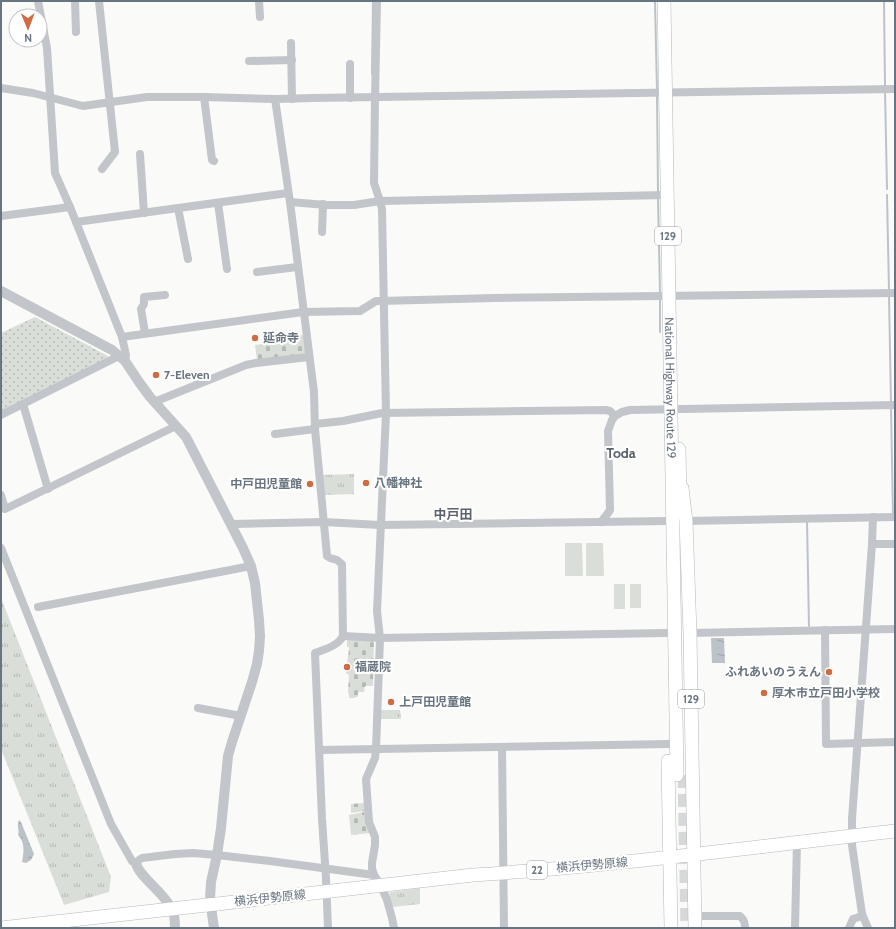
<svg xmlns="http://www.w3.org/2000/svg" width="896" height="929" viewBox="0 0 896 929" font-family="Cabin,'Noto Sans JP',sans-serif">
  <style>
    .grass { fill: url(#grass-dots) }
    .cemetery { fill: url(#cemetery-stones) }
    .park { fill: url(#park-tufts) }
    .pitch { fill: #daded8 }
    .water { fill: url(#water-ripples) }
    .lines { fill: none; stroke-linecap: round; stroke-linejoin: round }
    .stream { stroke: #bbc3c8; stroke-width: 2 }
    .trunk-tunnel { stroke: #d6d8da; stroke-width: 13; stroke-dasharray: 13 6; stroke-linecap: butt }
    .primary-casing { stroke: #b6b9bd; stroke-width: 14 }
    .trunk-casing { stroke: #b4b7ba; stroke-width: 14 }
    .minor { stroke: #c2c5c9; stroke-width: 8 }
    .tertiary { stroke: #c2c5c9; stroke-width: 10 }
    .primary { stroke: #fff; stroke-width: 13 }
    .trunk { stroke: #fff; stroke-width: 13 }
    .primary-bridge-casing { stroke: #b6b9bd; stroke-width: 14; stroke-linecap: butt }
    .primary-bridge { stroke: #fff; stroke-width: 13 }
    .poi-dot { fill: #ce6c44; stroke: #fff; stroke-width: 1.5 }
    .labels { text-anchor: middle; stroke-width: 4; stroke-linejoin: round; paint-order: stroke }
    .shield { fill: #fff; stroke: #959ea5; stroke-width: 1 }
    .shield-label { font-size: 11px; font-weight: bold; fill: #68747f }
    .poi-label { font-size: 12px; font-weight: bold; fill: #68747f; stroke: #fff; text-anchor: start }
    .street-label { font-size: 12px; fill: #68747f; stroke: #fff }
    .neighbourhood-label { font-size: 13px; font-weight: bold; fill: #5a626b; stroke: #fff }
    .quarter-label { font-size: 14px; font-weight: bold; fill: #5a626b; stroke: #fff }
  </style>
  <defs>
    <pattern id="grass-dots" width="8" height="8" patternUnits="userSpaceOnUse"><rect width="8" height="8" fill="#daded8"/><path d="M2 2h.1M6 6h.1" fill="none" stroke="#b5b9b4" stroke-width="1.8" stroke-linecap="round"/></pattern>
    <pattern id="cemetery-stones" width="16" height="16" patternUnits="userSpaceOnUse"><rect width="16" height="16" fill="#daded8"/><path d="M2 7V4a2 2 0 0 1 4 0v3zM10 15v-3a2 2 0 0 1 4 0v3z" fill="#b5b9b4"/></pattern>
    <pattern id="park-tufts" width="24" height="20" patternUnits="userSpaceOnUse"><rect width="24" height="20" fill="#daded8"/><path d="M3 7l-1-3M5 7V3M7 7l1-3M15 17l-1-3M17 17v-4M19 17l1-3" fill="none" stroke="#b5b9b4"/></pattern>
    <pattern id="water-ripples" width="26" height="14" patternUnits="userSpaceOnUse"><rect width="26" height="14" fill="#bbc3c8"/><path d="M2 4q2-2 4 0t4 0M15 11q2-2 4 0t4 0" fill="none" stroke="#9ca3a8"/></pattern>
  </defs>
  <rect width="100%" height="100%" fill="#fafaf8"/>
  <!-- grass -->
  <path class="grass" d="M35,317L108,356L109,359L1,415V333Z"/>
  <!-- cemetery -->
  <g class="cemetery">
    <path d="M303,335L306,354L257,360L255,345L269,343V339H273V337Z"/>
    <path d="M347,638L374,639L373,686H365L364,692H358V697H355V698H349V694L348,693L349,675L346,673C346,664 349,656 349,647H347Z"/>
    <path d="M364,803L365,811L351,813V804Z"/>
    <path d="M364,812L370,833L351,835L349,815Z"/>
  </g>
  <!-- park -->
  <g class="park">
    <path d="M354,474V494L323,495L321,475Z"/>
    <path d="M1,598L111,877L109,892L64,905L1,749Z"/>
    <path d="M380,710H400L401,719H380Z"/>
    <path d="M420,888V904L393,907L389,894L390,892Z"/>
  </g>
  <!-- pitch -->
  <g class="pitch">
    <path d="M565,543H582L583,576H565Z"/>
    <path d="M586,543H603L604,576H586Z"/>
    <rect x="614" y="584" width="11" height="25"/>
    <rect x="630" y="584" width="11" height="24"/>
  </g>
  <!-- water -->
  <g class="water">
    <path d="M711,638H724L725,663H712Z"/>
    <path d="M19,820L21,822L34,854L31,860L26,863L22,862C24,852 25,842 18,835C20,829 16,827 19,820Z"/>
  </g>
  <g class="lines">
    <!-- stream -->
    <g class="stream">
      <path d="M655,1L657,91"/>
      <path d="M884,1L885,86"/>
      <path d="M372,74L373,1"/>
      <path d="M885,90L887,189"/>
      <path d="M657,95L658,193"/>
      <path d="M887,195L889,290"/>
      <path d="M658,197L660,293"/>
      <path d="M660,297V332"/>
      <path d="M889,297L891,403"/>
      <path d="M891,407L893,515"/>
      <path d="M807,521L809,626"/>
    </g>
    <!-- trunk-tunnel -->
    <path class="trunk-tunnel" d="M684,775L687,928"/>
    <!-- primary casing -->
    <g class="primary-casing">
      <g id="primary">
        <path d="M217,904L473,875C614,866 755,847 895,831"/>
        <path d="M1,928L207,905"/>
      </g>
    </g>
    <!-- trunk casing -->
    <g class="trunk-casing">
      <g id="trunk">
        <path id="s1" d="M664,1C668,259 672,517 677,775"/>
        <path d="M679,449L680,497"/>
        <path d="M682,488L686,521L690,633L695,928"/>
        <path d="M668,761L671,928"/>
      </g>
    </g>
    <!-- minor -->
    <g class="minor">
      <path d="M38,1L47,48L55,173L70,207L122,337L126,355L125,361"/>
      <path d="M75,1L76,32"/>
      <path d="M99,1L115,152L102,169"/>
      <path d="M259,1L260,17"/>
      <path d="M377,1L375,98L374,183L380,201L382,209L386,413L377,611L380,638L376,749L375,758L366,779L369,822L375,837V845L372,863V868L374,875L381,886L387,900L392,918L394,928"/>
      <path d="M291,43L292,99"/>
      <path d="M249,61L292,60"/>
      <path d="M350,64V98"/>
      <path d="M1,88L33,93L83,106L147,97H204L275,99L313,98L895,89"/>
      <path d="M204,97L212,160L214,161"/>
      <path d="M275,99L290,202L314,392L315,429L327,556L330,558L337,560L342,564L343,636C338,646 325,649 315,653L322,819L326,878L328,928"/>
      <path d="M140,154L144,213"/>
      <path d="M290,202L326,205H354L380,201L667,195"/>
      <path d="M218,203L227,269"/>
      <path d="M178,208L188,259"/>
      <path d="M1,216L70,207"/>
      <path d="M76,222L288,193"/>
      <path d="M322,232L323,204"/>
      <path d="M257,272L297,267"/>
      <path d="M145,333L141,309L144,304V297L165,295"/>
      <path d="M122,337L303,312L360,311L376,301H380L494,298L662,296L895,293"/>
      <path d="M154,402L246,365L256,363L309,357"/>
      <path d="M23,404L48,489"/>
      <path d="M1,415L119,356"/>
      <path d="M315,424L343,421L382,413L606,410L610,411L615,416"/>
      <path d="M275,434L315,429"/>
      <path d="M1,495L5,509L176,426"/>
      <path d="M686,521L895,517"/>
      <path d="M601,522L608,513L610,510L608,431L612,420L615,416L622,412L630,410L895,405"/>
      <path d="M231,524L324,522L380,525L667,521"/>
      <path d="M872,544H895"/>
      <path d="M1,548L111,824L132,861"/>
      <path d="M38,607L251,566"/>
      <path d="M825,630L826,744L895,742"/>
      <path d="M690,633L895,629"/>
      <path d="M343,636L380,638L666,633"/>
      <path d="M198,708L241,716"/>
      <path d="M502,747L504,928"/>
      <path d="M319,750L668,744"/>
      <path d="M136,863L139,860L142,858L175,854L193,853L217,855L270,861L374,875"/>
      <path d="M695,916H740C744,920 745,922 745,928"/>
      <path d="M795,928L797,842"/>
      <path d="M849,928L853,919L862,916"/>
      <path d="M868,928L862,914L852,845V819L872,544L873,517"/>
    </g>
    <!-- tertiary -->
    <g class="tertiary">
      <path d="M1,291L112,350L125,361L139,382L150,397L186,437L243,548L251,566L255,583L259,620L260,636L259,651L257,664L252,682L232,742L228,756L221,828L217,855L211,882L210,899L214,928"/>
      <path d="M136,863C138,876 166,894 172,910C175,915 175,922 175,928"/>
    </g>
    <!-- primary -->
    <use href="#primary" class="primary"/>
    <!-- trunk -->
    <use href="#trunk" class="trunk"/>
    <!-- primary-bridge casing -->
    <g class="primary-bridge-casing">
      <path id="primary-bridge" d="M207,905L217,904"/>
    </g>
    <!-- primary-bridge -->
    <use href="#primary-bridge" class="primary-bridge"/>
  </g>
  <!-- markers -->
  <g class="poi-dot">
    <circle cx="255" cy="338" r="4"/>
    <circle cx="156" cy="375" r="4"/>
    <circle cx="366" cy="483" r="4"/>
    <circle cx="310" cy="484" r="4"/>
    <circle cx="347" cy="667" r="4"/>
    <circle cx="829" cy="672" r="4"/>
    <circle cx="764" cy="693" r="4"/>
    <circle cx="391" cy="702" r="4"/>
  </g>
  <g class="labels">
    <!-- shield labels -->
    <g class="shield">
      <rect x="655" y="227" width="26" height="18" rx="3"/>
      <rect x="678" y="690" width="26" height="18" rx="3"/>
      <rect x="527" y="861" width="20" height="18" rx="3"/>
    </g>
    <g class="shield-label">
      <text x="668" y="240">129</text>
      <text x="691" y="703">129</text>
      <text x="537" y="874">22</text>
    </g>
    <!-- poi labels -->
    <g class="poi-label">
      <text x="263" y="342">延命寺</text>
      <text x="164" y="379">7-Eleven</text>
      <text x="374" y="487">八幡神社</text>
      <text x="302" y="488" text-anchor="end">中戸田児童館</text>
      <text x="355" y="671">福蔵院</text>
      <text x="821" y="676" text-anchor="end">ふれあいのうえん</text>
      <text x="772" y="697">厚木市立戸田小学校</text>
      <text x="399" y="706">上戸田児童館</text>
    </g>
    <!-- street labels -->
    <g class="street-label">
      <text dy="4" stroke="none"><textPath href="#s1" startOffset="387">National Highway Route 129</textPath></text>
      <text transform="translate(592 865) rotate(-5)" y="4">横浜伊勢原線</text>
      <text transform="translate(270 898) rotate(-6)" y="4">横浜伊勢原線</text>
    </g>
    <!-- neighbourhood labels -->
    <g class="neighbourhood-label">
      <text x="453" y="519">中戸田</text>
    </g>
    <!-- quarter labels -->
    <g class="quarter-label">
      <text x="621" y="458">Toda</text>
    </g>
  </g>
  <!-- border -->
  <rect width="896" height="929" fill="none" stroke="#68747f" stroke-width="4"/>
  <!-- north arrow -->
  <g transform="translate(28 28) rotate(179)"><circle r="19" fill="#ffffff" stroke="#c3c7cc"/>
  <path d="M0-3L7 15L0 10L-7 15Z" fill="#ce6c44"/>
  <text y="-6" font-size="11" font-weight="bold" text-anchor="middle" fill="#68747f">N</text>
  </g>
</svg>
